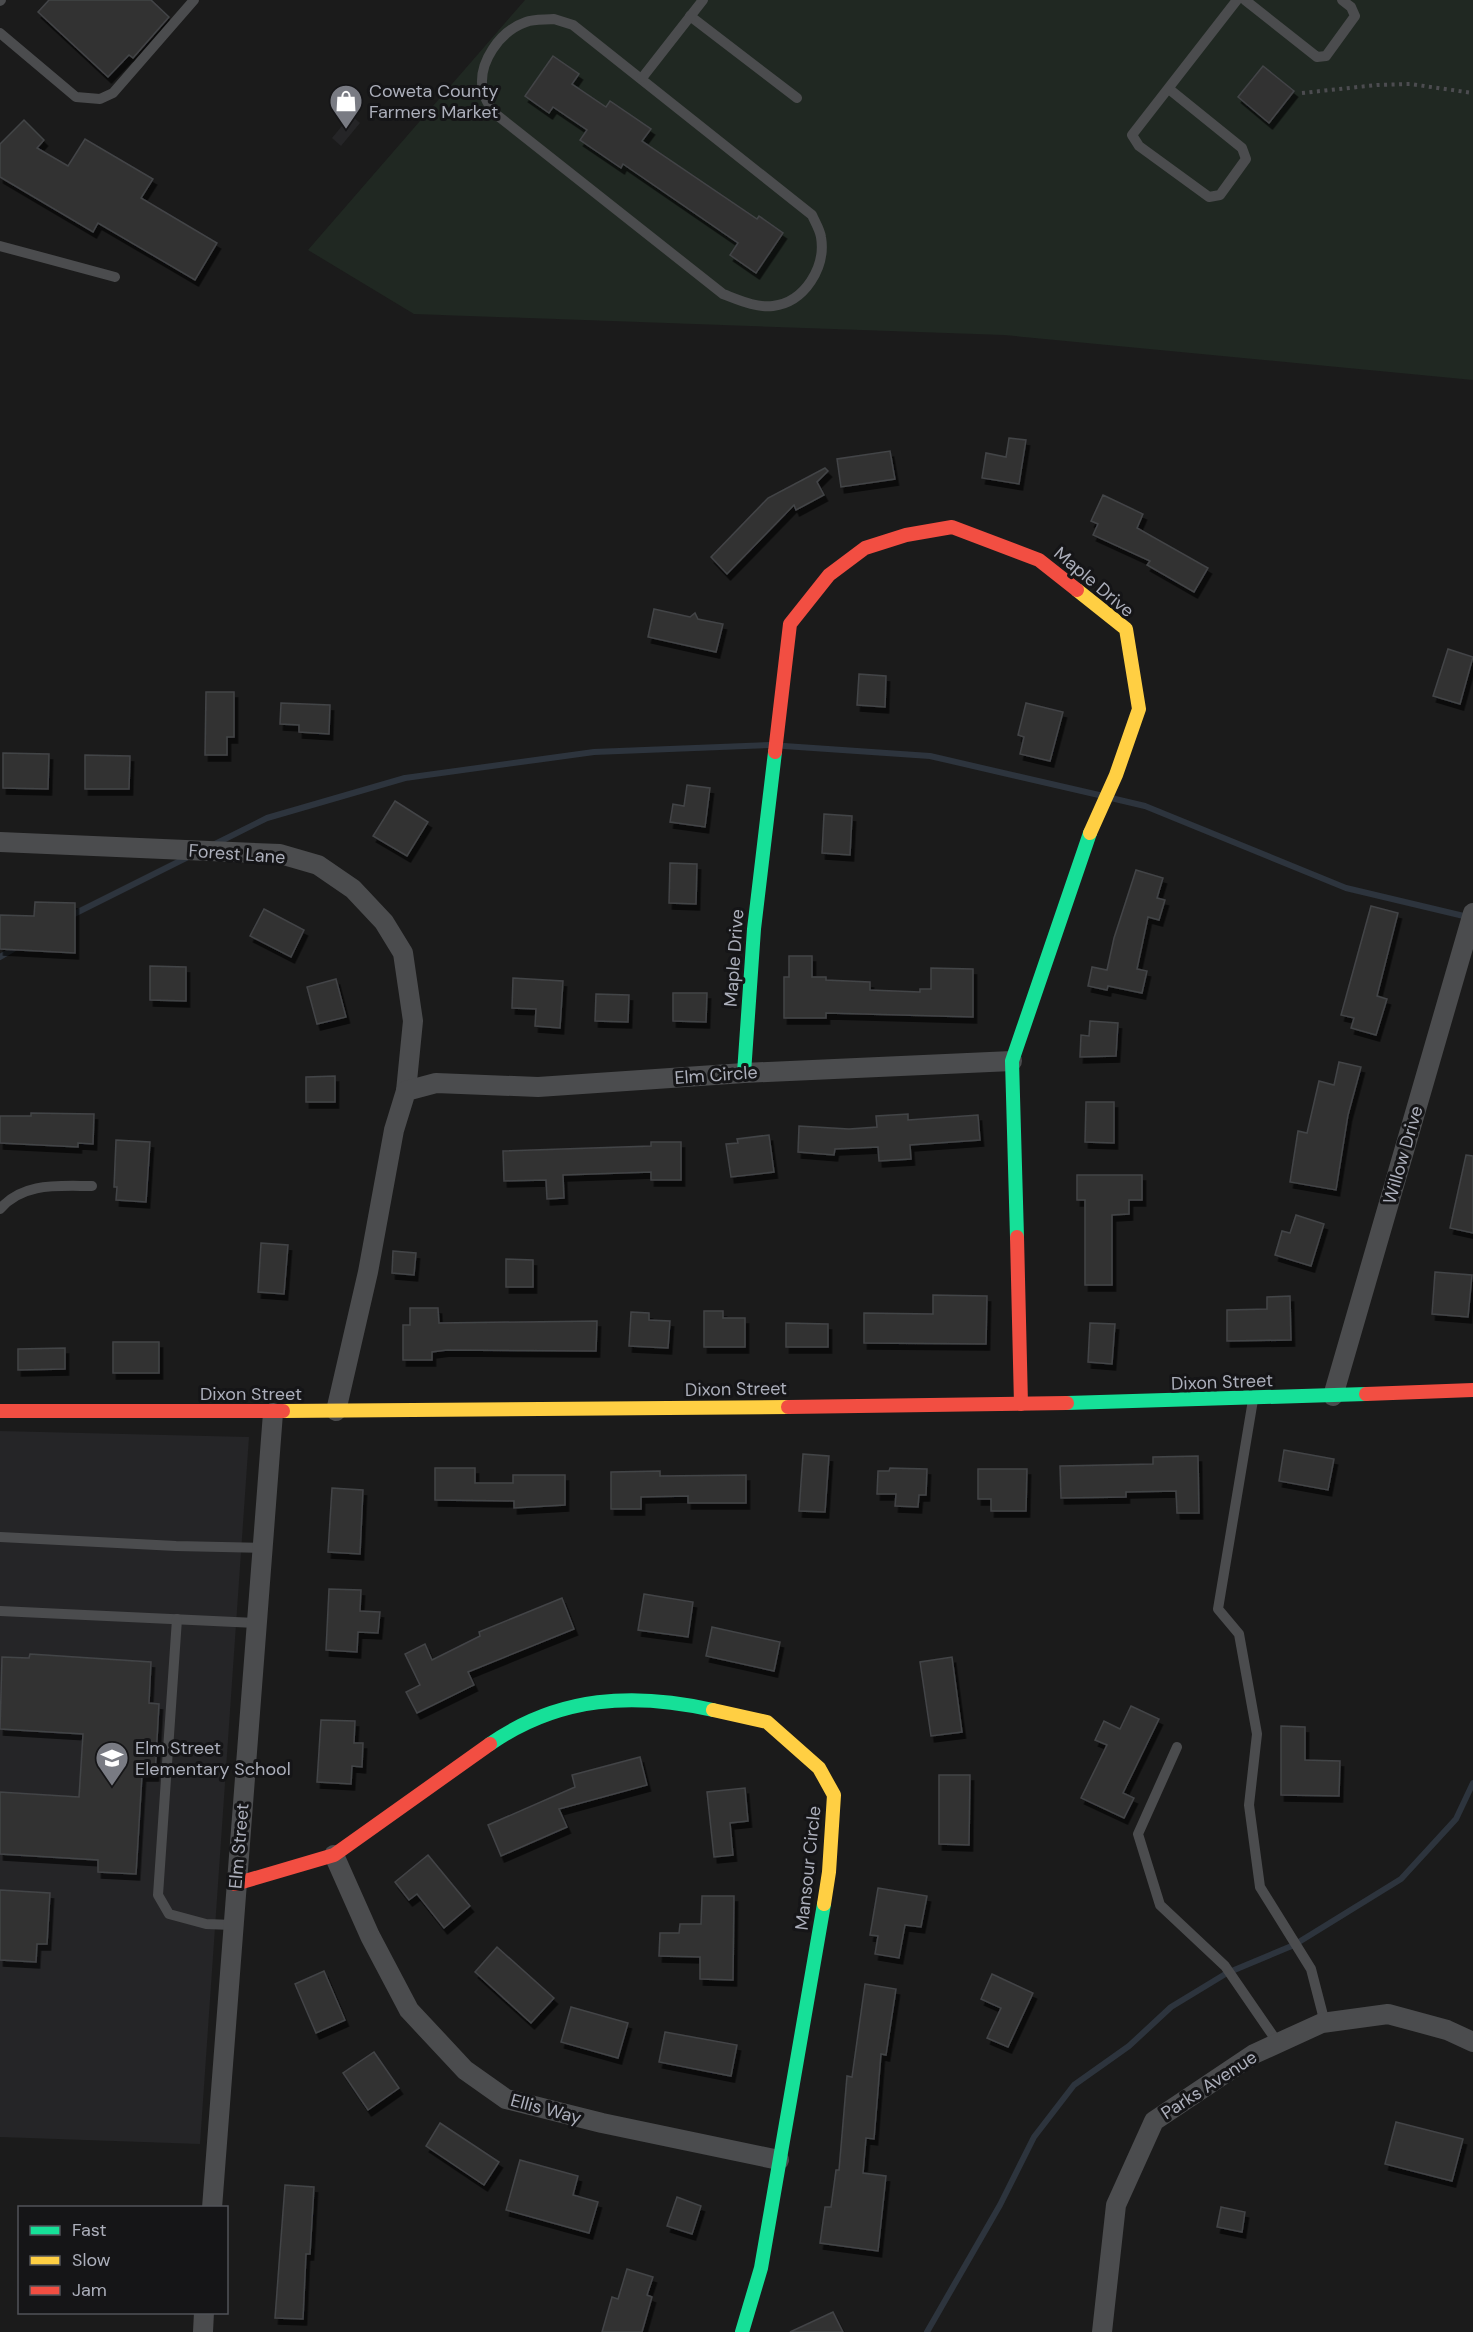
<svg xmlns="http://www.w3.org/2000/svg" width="1473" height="2332" viewBox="0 0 1473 2332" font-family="'DM Sans',sans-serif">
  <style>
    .built { fill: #252527 }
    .green { fill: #202822 }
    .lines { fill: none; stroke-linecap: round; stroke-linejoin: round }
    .stream { stroke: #2d343d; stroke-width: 6 }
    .building { fill: #333; stroke: #434447; stroke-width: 1.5; filter: url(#shadow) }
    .path { stroke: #4c4c50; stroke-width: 4; stroke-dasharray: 3 4.5; stroke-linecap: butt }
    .lane { stroke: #4b4c4e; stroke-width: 10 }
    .street { stroke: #4b4c4e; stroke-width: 20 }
    .fast { stroke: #16e098; stroke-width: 14 }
    .slow { stroke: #ffcf43; stroke-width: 14 }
    .jam { stroke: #f24e42; stroke-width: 14 }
    .labels { text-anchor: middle; stroke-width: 6; stroke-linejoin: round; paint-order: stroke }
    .poi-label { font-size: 18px; fill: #acafbb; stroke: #151517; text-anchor: start }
    .street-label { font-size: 18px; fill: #acafbb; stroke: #151517 }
  </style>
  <defs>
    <filter id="shadow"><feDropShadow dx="3.5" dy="6" stdDeviation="0" flood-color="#0009"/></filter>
  </defs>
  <rect width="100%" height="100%" fill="#1b1b1b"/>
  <!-- built -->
  <g class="built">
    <path d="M351,115L360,123L341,146L332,138Z"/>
    <path d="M0,1431L249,1437L200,2144L0,2137Z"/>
  </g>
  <!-- green -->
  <path class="green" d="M525,0H1473V380L1004,335L414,314L308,250Z"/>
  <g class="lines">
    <!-- stream -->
    <g class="stream">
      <path d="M784,746L930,756L1099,795"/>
      <path d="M1111,798L1145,806L1346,888L1468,917"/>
      <path d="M213,845L267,818L405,778L594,752L770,745"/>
      <path d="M68,917L190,856"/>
      <path d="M0,957L17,947"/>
      <path d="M927,2332L1000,2205L1034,2137L1074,2085L1129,2046L1171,2007L1227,1973L1294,1945L1401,1879L1456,1819L1473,1783"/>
    </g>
  </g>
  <!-- building -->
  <g class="building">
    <path d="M49,0H151L169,17L133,58L129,55L108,77L38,12Z"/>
    <path d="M553,56L579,74L572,84L606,107L610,101L651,129L642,141L757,219L759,216L783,233L756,273L730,255L738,243L623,164L621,168L580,140L587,130L553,107L549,113L525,96Z"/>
    <path d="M1263,66L1294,91L1269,123L1238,97Z"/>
    <path d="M24,120L44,140L37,148L68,166L85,139L153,179L141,198L217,243L195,280L98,223L93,232L0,177V144Z"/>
    <path d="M1009,438L1026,440L1019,484L982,478L986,453L1006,457Z"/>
    <path d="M890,451L895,479L841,487L837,459Z"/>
    <path d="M825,468L828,471L817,482L824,495L796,510L794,505L727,574L711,557L768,498Z"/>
    <path d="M1103,495L1143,514L1137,528L1208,568L1194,592L1147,565L1150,561L1093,535L1098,524L1091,521Z"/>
    <path d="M654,609L690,617L695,613L698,619L723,624L716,652L648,637Z"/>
    <path d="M1448,649L1473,657L1460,704L1433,696Z"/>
    <path d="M859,674L886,676L885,707L857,705Z"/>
    <path d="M206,692H234V737H227V755H205Z"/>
    <path d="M281,703L330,705L329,734L299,732V725L280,724Z"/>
    <path d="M1026,703L1063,712L1050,761L1020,754L1024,737L1018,735Z"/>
    <path d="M3,753L49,754L48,789L3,788Z"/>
    <path d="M85,755L130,756L129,789H85Z"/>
    <path d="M687,785L710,788L705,827L670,822L673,804L684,806Z"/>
    <path d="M395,801L428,822L407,856L373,836Z"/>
    <path d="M824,814L852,816L850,855L822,853Z"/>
    <path d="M670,863L697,864L696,904L669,903Z"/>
    <path d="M1136,870L1163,878L1157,898L1165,900L1159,920L1148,917L1137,969L1147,971L1142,993L1108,986L1107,990L1088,986L1092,967L1107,970L1114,938Z"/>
    <path d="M35,902L75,903V953L0,949V915L34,916Z"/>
    <path d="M1371,906L1398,913L1377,996L1387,999L1376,1035L1351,1028L1354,1018L1341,1015Z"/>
    <path d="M264,909L304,930L291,957L250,936Z"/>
    <path d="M789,956H812V977H826V980L870,982V990L920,992V989H931V968L973,969V1017L826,1013V1018H784V977H789Z"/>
    <path d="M150,966L186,967V1001L150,1000Z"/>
    <path d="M513,978L563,981L560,1028L535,1026L536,1009L512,1008Z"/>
    <path d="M336,979L346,1017L317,1024L307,987Z"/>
    <path d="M673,993H707L706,1022L673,1021Z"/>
    <path d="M596,994L629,995L628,1022L595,1021Z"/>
    <path d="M1090,1021L1118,1023L1116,1056L1080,1057L1081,1035L1089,1036Z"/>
    <path d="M1339,1062L1361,1067L1348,1115L1336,1190L1290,1182L1298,1131L1307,1133L1319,1081L1334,1085Z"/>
    <path d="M335,1076V1102H306V1077Z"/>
    <path d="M1086,1102H1114V1143L1085,1142Z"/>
    <path d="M31,1113L94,1114L93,1144L78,1143V1147L0,1143V1116H31Z"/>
    <path d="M908,1114V1120L978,1115L980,1140L910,1145L911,1159L879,1161L878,1147L835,1149L834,1155L798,1152L799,1126L849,1129L877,1127L876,1116Z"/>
    <path d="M769,1135L774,1172L731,1177L726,1144L738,1143L737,1139Z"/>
    <path d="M116,1140L150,1142L146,1202L116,1200L117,1187H114Z"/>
    <path d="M651,1142H681V1180H651V1172L563,1175L564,1198L547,1199L546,1180L504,1181L503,1151L651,1146Z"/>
    <path d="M1466,1155L1473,1156V1233L1450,1228Z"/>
    <path d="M1077,1175H1142V1200H1129V1214L1112,1215V1285H1085V1200H1077Z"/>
    <path d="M1296,1215L1324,1224L1311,1266L1275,1255L1282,1231L1290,1233Z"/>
    <path d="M261,1243L288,1245L284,1294L258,1292Z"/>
    <path d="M393,1251L416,1253L414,1275L392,1273Z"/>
    <path d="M506,1259L533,1260V1287H506Z"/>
    <path d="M1435,1272L1472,1275L1468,1317L1432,1314Z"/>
    <path d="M933,1295L987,1296L986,1344L864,1343V1313L933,1314Z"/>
    <path d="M1290,1296L1291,1340L1227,1341V1310L1267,1309V1297Z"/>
    <path d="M410,1308H438L439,1323L597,1321L596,1351L447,1350L432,1352V1360H403V1325H410Z"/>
    <path d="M704,1311H723V1318H745V1347H704Z"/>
    <path d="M631,1312L649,1313V1320L670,1321L668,1348L629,1346Z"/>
    <path d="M786,1323L828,1324V1347H786Z"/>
    <path d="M1090,1323L1115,1324L1112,1364L1088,1362Z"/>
    <rect x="113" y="1342" width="46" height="31"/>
    <path d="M65,1348V1369L18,1370V1349Z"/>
    <path d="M1284,1450L1334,1459L1328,1490L1279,1481Z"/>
    <path d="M803,1454L829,1456L825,1512L799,1511Z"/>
    <path d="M1198,1456L1199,1513H1177L1176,1491L1126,1492V1497L1061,1498L1060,1466L1153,1464V1457Z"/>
    <path d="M435,1468H475V1483H513V1475H565V1505L514,1508V1501L435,1500Z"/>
    <path d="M890,1468L927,1469L926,1495H919L918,1507L895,1506L896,1494H877L878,1471H889Z"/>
    <path d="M978,1469H1027L1026,1511H991V1499H978Z"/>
    <path d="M660,1471V1476L746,1475V1503H688V1496L641,1497V1509H611V1472Z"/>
    <path d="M332,1488L363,1490L360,1554L328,1552Z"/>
    <path d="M329,1589L361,1590L360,1611L380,1612L378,1633L358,1632L357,1652L326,1650Z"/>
    <path d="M644,1594L693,1602L688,1637L638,1630Z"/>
    <path d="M562,1598L574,1629L468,1672L474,1685L417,1713L406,1692L420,1685L405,1654L425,1644L432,1660L480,1636L479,1632Z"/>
    <path d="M712,1627L780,1642L774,1671L706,1656Z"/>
    <path d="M30,1654L151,1662L149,1703L159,1704L155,1775H142L136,1874L98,1872V1860L0,1854V1792L79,1797L83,1734L0,1729L2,1657L29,1658Z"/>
    <path d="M952,1657L962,1732L931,1736L920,1662Z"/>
    <path d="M1131,1706L1159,1719L1123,1793L1134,1798L1124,1818L1081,1798L1107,1745L1095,1740L1104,1721L1120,1729Z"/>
    <path d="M321,1720L355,1721L354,1743H363L362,1767L352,1766L351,1784L317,1782Z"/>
    <path d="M1281,1726L1305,1727V1760L1340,1761L1339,1796L1281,1795Z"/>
    <path d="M640,1757L647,1785L559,1809L567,1827L501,1856L488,1825L575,1787L572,1775Z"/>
    <path d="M939,1775H970L969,1845L939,1844Z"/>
    <path d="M745,1788L748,1821L730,1823L733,1855L714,1857L707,1792Z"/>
    <path d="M428,1855L470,1906L444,1928L417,1894L409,1900L395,1882Z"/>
    <path d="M878,1888L927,1896L921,1927L905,1925L899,1958L875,1954L878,1936L870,1935Z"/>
    <path d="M0,1890L50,1893L47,1944H37L36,1962L0,1960Z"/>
    <path d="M702,1896H734L733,1980L700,1979V1957L659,1956L660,1933H679L680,1924H701Z"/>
    <path d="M497,1947L554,1998L531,2023L475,1972Z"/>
    <path d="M324,1971L345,2020L316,2033L295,1984Z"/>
    <path d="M992,1974L1033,1993L1008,2047L987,2038L1001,2008L981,1999Z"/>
    <path d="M865,1984L896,1989L886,2055L881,2054L874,2139L866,2138L863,2173L886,2176L878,2251L820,2243L825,2207H831L836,2170H839L847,2076L852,2077Z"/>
    <path d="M571,2007L628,2023L618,2058L561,2042Z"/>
    <path d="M665,2032L737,2045L731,2076L659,2062Z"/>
    <path d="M374,2052L399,2088L368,2110L343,2073Z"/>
    <path d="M1396,2122L1463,2139L1452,2181L1385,2164Z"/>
    <path d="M440,2123L499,2162L484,2185L426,2146Z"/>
    <path d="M520,2160L578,2176L573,2195L598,2202L589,2233L506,2210Z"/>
    <path d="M285,2185L314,2187L310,2254H306L303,2319L275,2318Z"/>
    <path d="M677,2197L701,2206L692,2234L667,2226Z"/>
    <path d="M1221,2207L1245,2212L1242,2232L1217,2227Z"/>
    <path d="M627,2269L653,2277L647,2295L652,2297L642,2332H602L612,2297L618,2299Z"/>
    <path d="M833,2312L843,2332H790Z"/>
  </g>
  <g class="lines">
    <!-- path -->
    <path class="path" d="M1302,93L1377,85L1410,84L1473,93"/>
    <!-- lane -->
    <g class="lane">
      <path d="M1245,0L1317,57L1326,56L1355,16L1351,7L1342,0"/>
      <path d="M0,1L1,0"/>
      <path d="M690,16L797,98"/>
      <path d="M554,19L573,25L812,215C815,222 820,230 821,237C826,267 805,302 773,306C756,308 739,300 723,294L493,112C490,106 484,98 483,91C477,63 500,31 526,22C534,19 545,20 554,19Z"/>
      <path d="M0,33L76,97L100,99L113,93L194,0"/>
      <path d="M642,78L703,0"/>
      <path d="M1169,89L1242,148L1246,159L1220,195L1209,197L1139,146L1132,135L1237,0"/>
      <path d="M0,246L115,277"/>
      <path d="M0,1209C23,1182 58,1186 92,1186"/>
      <path d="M1253,1400L1218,1609L1239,1634L1257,1734L1249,1805L1260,1887L1311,1969L1325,2023"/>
      <path d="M0,1537L176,1546L263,1548"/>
      <path d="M0,1611L256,1623"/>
      <path d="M177,1619L158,1895L169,1914L206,1924L233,1925"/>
      <path d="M1177,1747L1138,1834L1160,1905L1225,1966L1278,2043"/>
    </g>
    <!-- street -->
    <g class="street">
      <path d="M0,842L280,854L318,865L353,889L384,922L403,953L413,1021L406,1091"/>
      <path d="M1333,1396L1473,913"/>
      <path d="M336,1411L368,1272L394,1130L406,1091L436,1083L538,1087L744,1073L1012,1061"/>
      <path d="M334,1855L370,1936L409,2010L465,2070L506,2099L602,2123L779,2160"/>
      <path d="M212,2208L273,1413"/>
      <path d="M203,2332L204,2312"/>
      <path d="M1102,2332L1116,2205L1154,2121L1254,2054L1322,2023L1388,2014L1447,2030L1473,2042"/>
    </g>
    <!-- fast -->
    <g class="fast">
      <path d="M744,1073L754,929L775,752"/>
      <path d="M1017,1237L1012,1061L1090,833"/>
      <path d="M1067,1403L1366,1394"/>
      <path d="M490,1744C559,1696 634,1692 713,1710"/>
      <path d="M742,2332L761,2268L824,1904"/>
    </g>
    <!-- slow -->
    <g class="slow">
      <path d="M1077,590L1126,629L1139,709L1116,775L1090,833"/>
      <path d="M283,1411L788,1407"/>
      <path d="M713,1710L767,1722L819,1768L834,1795L829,1872L824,1904"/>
    </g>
    <!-- jam -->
    <g class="jam">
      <path d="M775,752L790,624L829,575L865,548L906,535L952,527L1039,560L1077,590"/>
      <path d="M1017,1237L1021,1404"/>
      <path d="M1366,1394L1473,1390"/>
      <path d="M788,1407L1067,1403"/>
      <path d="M0,1411H283"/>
      <path d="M235,1884L334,1855L490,1744"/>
    </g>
  </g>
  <!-- icons -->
  <defs>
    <g id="shop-pin" transform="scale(1.725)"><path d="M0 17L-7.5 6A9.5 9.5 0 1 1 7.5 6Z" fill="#797b83" stroke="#151517"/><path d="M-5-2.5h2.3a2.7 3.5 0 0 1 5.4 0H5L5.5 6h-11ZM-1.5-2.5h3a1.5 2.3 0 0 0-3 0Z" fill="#fff"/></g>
    <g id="school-pin" transform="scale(1.725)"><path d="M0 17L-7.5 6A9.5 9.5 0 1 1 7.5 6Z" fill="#797b83" stroke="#151517"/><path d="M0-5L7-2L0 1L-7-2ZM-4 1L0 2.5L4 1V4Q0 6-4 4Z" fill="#fff"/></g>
  </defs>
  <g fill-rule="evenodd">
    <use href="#shop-pin" x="346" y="101"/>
    <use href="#school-pin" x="112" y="1758"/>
  </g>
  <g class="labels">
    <!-- poi labels -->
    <g class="poi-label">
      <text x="369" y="97">Coweta County<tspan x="369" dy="21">Farmers Market</tspan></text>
      <text x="135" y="1754">Elm Street<tspan x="135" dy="21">Elementary School</tspan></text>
    </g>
    <!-- street labels -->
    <g class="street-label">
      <text transform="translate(1094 582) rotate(40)" y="6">Maple Drive</text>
      <text transform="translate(237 854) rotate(4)" y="6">Forest Lane</text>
      <text transform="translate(734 958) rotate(-86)" y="6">Maple Drive</text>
      <text transform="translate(716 1075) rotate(-4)" y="6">Elm Circle</text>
      <text transform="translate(1403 1155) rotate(-74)" y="6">Willow Drive</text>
      <text transform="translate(1222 1382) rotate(-2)" y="6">Dixon Street</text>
      <text transform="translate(736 1389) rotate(-1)" y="6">Dixon Street</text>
      <text x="251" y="1400">Dixon Street</text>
      <text transform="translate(239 1846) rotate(-85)" y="6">Elm Street</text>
      <text transform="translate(808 1868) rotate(-84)" y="6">Mansour Circle</text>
      <text transform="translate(1209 2085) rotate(-33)" y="6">Parks Avenue</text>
      <text transform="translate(546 2109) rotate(15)" y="6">Ellis Way</text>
    </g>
  </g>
  <!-- legend -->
  <rect x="18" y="2206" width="210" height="108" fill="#151517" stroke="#515359" stroke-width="1.5"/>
  <rect x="30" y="2226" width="30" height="9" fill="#16e098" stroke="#515359" stroke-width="1.5"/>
  <text x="72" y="2236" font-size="18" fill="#acafbb">Fast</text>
  <rect x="30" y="2256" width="30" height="9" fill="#ffcf43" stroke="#515359" stroke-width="1.5"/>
  <text x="72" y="2266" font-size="18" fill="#acafbb">Slow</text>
  <rect x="30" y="2286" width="30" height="9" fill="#f24e42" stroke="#515359" stroke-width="1.5"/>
  <text x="72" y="2296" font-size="18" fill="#acafbb">Jam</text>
</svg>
